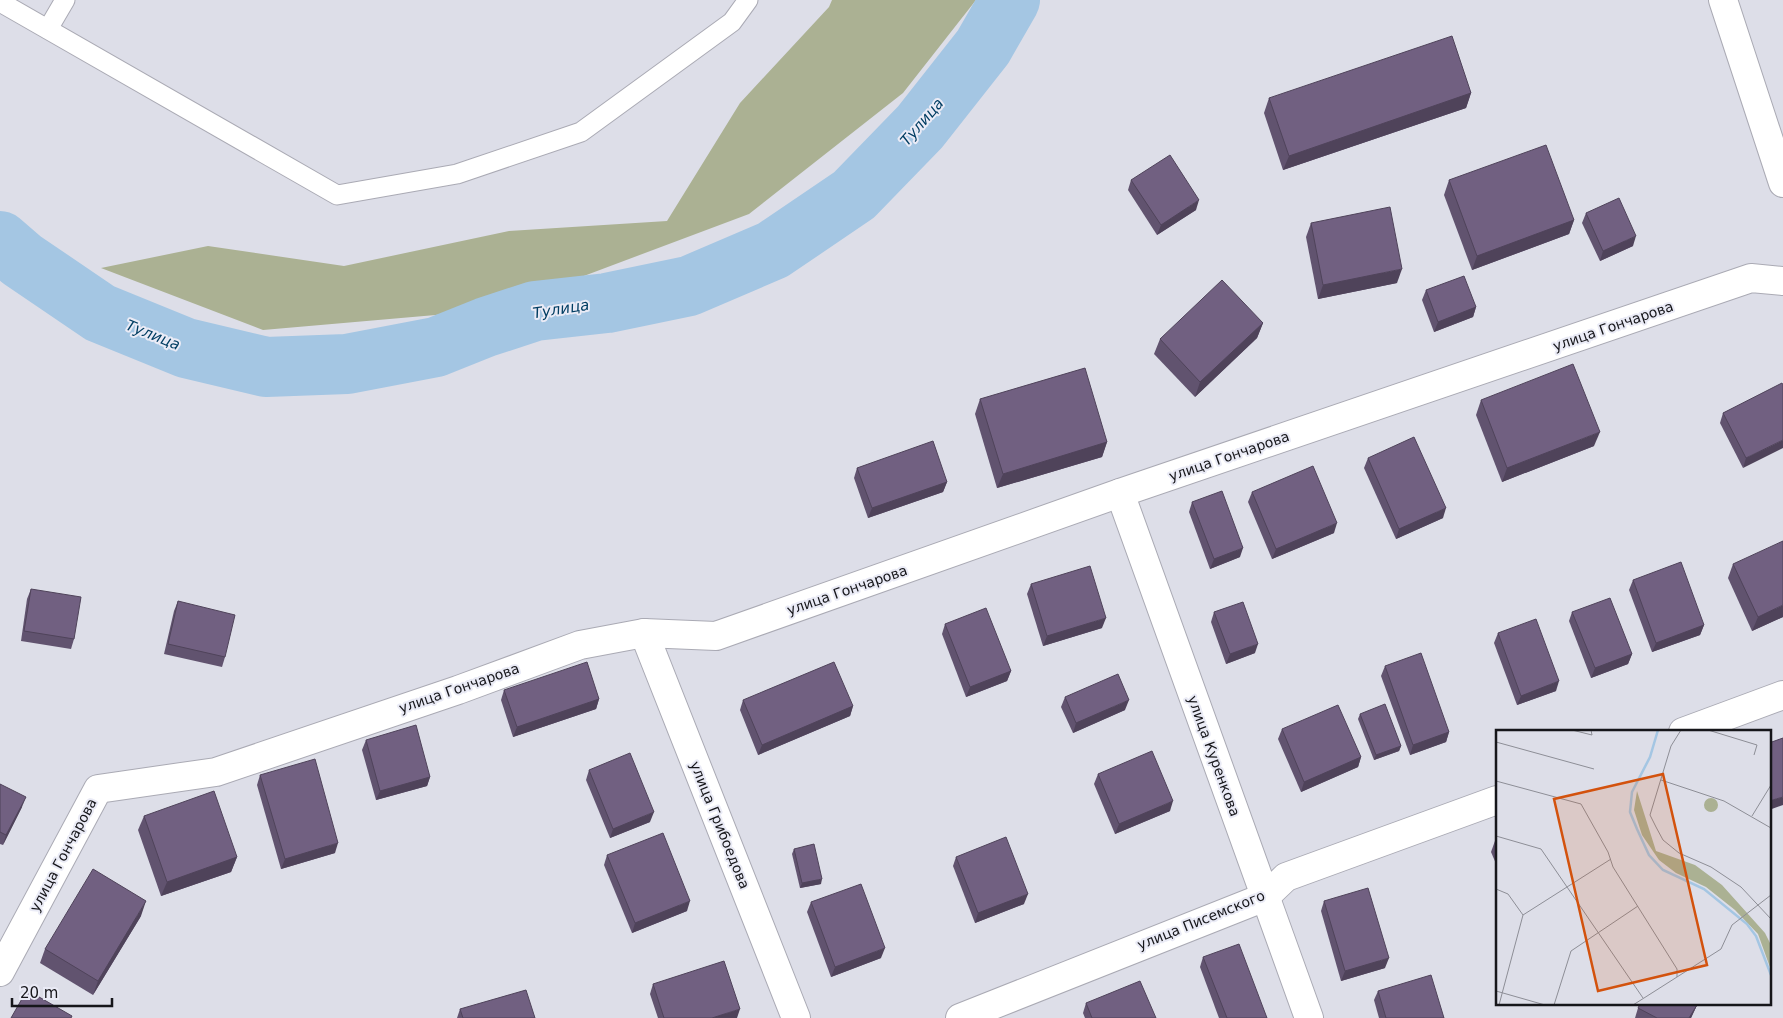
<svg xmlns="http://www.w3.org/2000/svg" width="1783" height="1018" viewBox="0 0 1783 1018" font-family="'DejaVu Sans',sans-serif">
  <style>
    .green { fill: #abb193 }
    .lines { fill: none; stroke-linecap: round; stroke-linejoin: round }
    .river { stroke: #a4c6e3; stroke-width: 60 }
    .service-casing { stroke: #aaaab4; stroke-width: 21 }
    .pedestrian-casing { stroke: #aaaab4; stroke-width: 30 }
    .minor-casing { stroke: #aaaab4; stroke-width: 30 }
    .service { stroke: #fff; stroke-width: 19 }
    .pedestrian { stroke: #fff; stroke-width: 28 }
    .minor { stroke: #fff; stroke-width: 28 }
    .wall { fill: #61536f }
    .shaded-wall { fill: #4f435a }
    .building { fill: #716081; stroke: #4f435a }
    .labels { text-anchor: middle; stroke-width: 4; stroke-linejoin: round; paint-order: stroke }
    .street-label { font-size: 14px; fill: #16161a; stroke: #eaebf6 }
    .water-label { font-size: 15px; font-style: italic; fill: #003d62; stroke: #eaebf6 }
    .inset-river { fill: none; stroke: #a4c6e3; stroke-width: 2.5 }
    .inset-road { fill: none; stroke: #8d8e96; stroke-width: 1 }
    .view { fill: #d3520d; fill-opacity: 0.15; stroke: #d3520d; stroke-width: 2.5 }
    .inset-edge { fill: none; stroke: #16161a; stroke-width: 2.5 }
  </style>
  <rect width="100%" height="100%" fill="#dddee8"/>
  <!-- green -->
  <path class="green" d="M832,0H976L903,93L749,214L493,310L263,330L101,268L208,246L344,266L509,231L667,221L740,103L829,7Z"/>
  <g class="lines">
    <!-- river -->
    <path class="river" d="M0,241L22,260L100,313L186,348L266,367L347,364L436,347L486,327L535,311L607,303L689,286L773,250L854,195L920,127L983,47L1010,0"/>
    <!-- service casing -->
    <g class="service-casing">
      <g id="service">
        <path d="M0,2L337,195L457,174L581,132L732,22L748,0"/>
        <path d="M48,29L65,0"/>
      </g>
    </g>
    <!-- pedestrian casing -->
    <g class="pedestrian-casing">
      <path id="pedestrian" d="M1723,0L1783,183"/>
    </g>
    <!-- minor casing -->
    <g class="minor-casing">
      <g id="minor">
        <path d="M1120,493L1309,1018"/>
        <path d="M644,633L796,1018"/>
        <path d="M1683,732L1783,695"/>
        <path d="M0,972L98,789L216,772L458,690L580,645L644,633L716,636L1120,493L1751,278L1783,281"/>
        <path d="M960,1018L1265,897L1286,877L1497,800"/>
      </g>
    </g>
    <!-- service -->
    <use href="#service" class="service"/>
    <!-- pedestrian -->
    <use href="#pedestrian" class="pedestrian"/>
    <!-- minor -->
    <use href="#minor" class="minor"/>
  </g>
  <!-- wall -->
  <g class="wall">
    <path d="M1471,93L1466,108L1283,170L1264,113L1269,98Z"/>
    <path d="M1131,180L1196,210L1157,235L1128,190Z"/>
    <path d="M1449,180L1574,220L1569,234L1472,270L1444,195Z"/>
    <path d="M1586,213L1633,246L1600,261L1582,223Z"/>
    <path d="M1311,223L1397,283L1318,299L1306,237Z"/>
    <path d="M1426,290L1476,307L1473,317L1434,332L1422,300Z"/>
    <path d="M1263,323L1257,338L1195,397L1154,354L1160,339Z"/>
    <path d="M1783,385L1743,468L1720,423L1723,413Z"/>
    <path d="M980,399L1107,442L1102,457L997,488L975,414Z"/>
    <path d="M1481,400L1594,446L1502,482L1476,415Z"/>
    <path d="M1368,458L1443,518L1396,539L1364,468Z"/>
    <path d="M857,468L947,482L943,492L868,518L854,478Z"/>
    <path d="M1252,492L1334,533L1272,559L1248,502Z"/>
    <path d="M1192,502L1240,557L1210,569L1189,512Z"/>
    <path d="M1733,564L1783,617L1752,631L1728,578Z"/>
    <path d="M1633,580L1704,625L1700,635L1652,652L1629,590Z"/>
    <path d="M1031,584L1102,628L1043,646L1027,594Z"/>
    <path d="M31,589L74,639L71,649L21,641L27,599Z"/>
    <path d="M178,601L225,657L222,667L164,654L174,611Z"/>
    <path d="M1214,612L1255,653L1226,664L1211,622Z"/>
    <path d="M1572,612L1632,654L1628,664L1591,678L1569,621Z"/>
    <path d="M945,624L1011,671L1007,681L966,697L942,634Z"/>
    <path d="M1498,633L1556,691L1517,705L1494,643Z"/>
    <path d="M1385,666L1449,732L1446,742L1410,755L1381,676Z"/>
    <path d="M504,690L599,699L596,709L513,737L501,700Z"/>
    <path d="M1065,697L1125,710L1073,733L1061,707Z"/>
    <path d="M743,700L853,706L850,716L758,755L740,710Z"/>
    <path d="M1360,714L1401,746L1399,751L1374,760L1358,719Z"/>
    <path d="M1282,729L1361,757L1358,767L1301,792L1278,739Z"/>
    <path d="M366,740L430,777L427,786L376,800L362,750Z"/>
    <path d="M589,770L650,822L610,838L586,780Z"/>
    <path d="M1098,774L1170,811L1115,834L1094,784Z"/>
    <path d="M260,775L335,853L281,869L257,785Z"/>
    <path d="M0,784L22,807L3,845L0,844Z"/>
    <path d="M144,816L237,857L231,872L161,896L138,830Z"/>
    <path d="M1496,838H1497V866L1491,852Z"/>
    <path d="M794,849L821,884L800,888L792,854Z"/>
    <path d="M607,855L687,911L632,933L604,865Z"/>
    <path d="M956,857L1024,904L975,923L953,866Z"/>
    <path d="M1324,901L1385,968L1341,981L1321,911Z"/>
    <path d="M811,902L881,958L831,977L807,912Z"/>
    <path d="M141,916L93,995L40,963L45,949Z"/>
    <path d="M1203,957L1267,1018H1219L1200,967Z"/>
    <path d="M653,984L737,1018H658L650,994Z"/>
    <path d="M1378,991L1444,1018H1379L1374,1000Z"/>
    <path d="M1086,1003L1156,1018H1085L1083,1013Z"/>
    <path d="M1697,1005L1691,1018H1635L1638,1008Z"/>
    <path d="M460,1009L535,1018H457Z"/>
  </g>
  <!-- shaded-wall -->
  <g class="shaded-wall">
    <path d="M1471,93L1466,108L1283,170L1289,156Z"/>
    <path d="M1199,200L1196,210L1157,235L1161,225Z"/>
    <path d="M1574,220L1569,234L1472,270L1477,256Z"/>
    <path d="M1636,236L1633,246L1600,261L1603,251Z"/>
    <path d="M1402,269L1397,283L1318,299L1323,285Z"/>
    <path d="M1476,307L1473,317L1434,332L1438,322Z"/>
    <path d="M1263,323L1257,338L1195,397L1200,382Z"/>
    <path d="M1600,432L1594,446L1502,482L1507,468Z"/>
    <path d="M1783,440V448L1743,468L1746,458Z"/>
    <path d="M1107,442L1102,457L997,488L1003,474Z"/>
    <path d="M947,482L943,492L868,518L872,508Z"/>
    <path d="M1446,508L1443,518L1396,539L1399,529Z"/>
    <path d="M1337,523L1334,533L1272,559L1276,549Z"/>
    <path d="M1243,548L1240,557L1210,569L1214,559Z"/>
    <path d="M1783,605V617L1752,631L1758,617Z"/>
    <path d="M1106,618L1102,628L1043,646L1047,636Z"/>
    <path d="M1704,625L1700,635L1652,652L1656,643Z"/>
    <path d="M1258,644L1255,653L1226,664L1230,654Z"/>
    <path d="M1632,654L1628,664L1591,678L1595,668Z"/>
    <path d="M1011,671L1007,681L966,697L970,687Z"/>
    <path d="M1559,681L1556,691L1517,705L1521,696Z"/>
    <path d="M599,699L596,709L513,737L517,727Z"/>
    <path d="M1129,700L1125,710L1073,733L1076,723Z"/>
    <path d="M853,706L850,716L758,755L762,745Z"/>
    <path d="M1449,732L1446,742L1410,755L1413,745Z"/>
    <path d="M1401,746L1399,751L1374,760L1376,755Z"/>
    <path d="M1361,757L1358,767L1301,792L1304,782Z"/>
    <path d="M430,777L427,786L376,800L380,791Z"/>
    <path d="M26,797L22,807L3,845L6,835Z"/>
    <path d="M1783,797V805L1769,810V801Z"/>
    <path d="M1173,801L1170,811L1115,834L1119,824Z"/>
    <path d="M654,812L650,822L610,838L613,829Z"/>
    <path d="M338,843L335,853L281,869L285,859Z"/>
    <path d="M237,857L231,872L161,896L167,882Z"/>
    <path d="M822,879L821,884L800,888L802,883Z"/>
    <path d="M1028,894L1024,904L975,923L978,913Z"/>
    <path d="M146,901L141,916L93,995L98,981Z"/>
    <path d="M690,901L687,911L632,933L635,923Z"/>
    <path d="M885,948L881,958L831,977L835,967Z"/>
    <path d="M1389,958L1385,968L1341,981L1345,971Z"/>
    <path d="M1697,1005L1691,1018H1689Z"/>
    <path d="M740,1009L737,1018H712Z"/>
  </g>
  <!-- building -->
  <g class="building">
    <path d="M1452,36L1471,93L1289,156L1269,98Z"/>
    <path d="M1546,145L1574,220L1477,256L1449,180Z"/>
    <path d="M1170,155L1199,200L1161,225L1131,180Z"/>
    <path d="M1619,198L1636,236L1603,251L1586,213Z"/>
    <path d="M1390,207L1402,269L1323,285L1311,223Z"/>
    <path d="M1464,276L1476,307L1438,322L1426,290Z"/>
    <path d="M1222,280L1263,323L1200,382L1160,339Z"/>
    <path d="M1573,364L1600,432L1507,468L1481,400Z"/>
    <path d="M1085,368L1107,442L1003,474L980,399Z"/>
    <path d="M1782,383L1783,385V440L1746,458L1723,413Z"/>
    <path d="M1414,437L1446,508L1399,529L1368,458Z"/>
    <path d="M933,441L947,482L872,508L857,468Z"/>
    <path d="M1313,466L1337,523L1276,549L1252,492Z"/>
    <path d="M1222,491L1243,548L1214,559L1192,502Z"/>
    <path d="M1783,541V605L1758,617L1733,564Z"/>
    <path d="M1681,562L1704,625L1656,643L1633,580Z"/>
    <path d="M1090,566L1106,618L1047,636L1031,584Z"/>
    <path d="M31,589L81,597L74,639L24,631Z"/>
    <path d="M1610,598L1632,654L1595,668L1572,612Z"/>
    <path d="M178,601L235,615L225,657L168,644Z"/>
    <path d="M1243,602L1258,644L1230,654L1214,612Z"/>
    <path d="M986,608L1011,671L970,687L945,624Z"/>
    <path d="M1536,619L1559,681L1521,696L1498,633Z"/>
    <path d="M1421,653L1449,732L1413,745L1385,666Z"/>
    <path d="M587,662L599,699L517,727L504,690Z"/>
    <path d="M834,662L853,706L762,745L743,700Z"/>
    <path d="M1118,674L1129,700L1076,723L1065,697Z"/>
    <path d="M1385,704L1401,746L1376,755L1360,714Z"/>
    <path d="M1338,705L1361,757L1304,782L1282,729Z"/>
    <path d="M416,725L430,777L380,791L366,740Z"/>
    <path d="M1783,738V797L1769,801V743Z"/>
    <path d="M1152,751L1173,801L1119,824L1098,774Z"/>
    <path d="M630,753L654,812L613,829L589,770Z"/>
    <path d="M315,759L338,843L285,859L260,775Z"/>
    <path d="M0,784L26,797L6,835L0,832Z"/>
    <path d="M214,791L237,857L167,882L144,816Z"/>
    <path d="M663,833L690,901L635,923L607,855Z"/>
    <path d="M1006,837L1028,894L978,913L956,857Z"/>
    <path d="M814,844L822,879L802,883L794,849Z"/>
    <path d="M93,869L146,901L98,981L45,949Z"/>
    <path d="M861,884L885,948L835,967L811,902Z"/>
    <path d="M1368,888L1389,958L1345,971L1324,901Z"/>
    <path d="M1239,944L1267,1018H1227L1203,957Z"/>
    <path d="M724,961L740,1009L712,1018H664L653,984Z"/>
    <path d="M1431,975L1444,1018H1386L1378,991Z"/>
    <path d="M1140,981L1156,1018H1092L1086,1003Z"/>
    <path d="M27,990L72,1016L71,1018H11Z"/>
    <path d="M526,990L535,1018H463L460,1009Z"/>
    <path d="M1640,1004H1695L1697,1005L1689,1018H1657L1638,1008Z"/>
  </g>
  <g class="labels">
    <!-- street labels -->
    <g class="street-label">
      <text transform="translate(1613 326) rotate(-19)" y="5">улица Гончарова</text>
      <text transform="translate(1229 456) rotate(-19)" y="5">улица Гончарова</text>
      <text transform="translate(847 590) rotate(-19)" y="5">улица Гончарова</text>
      <text transform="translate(459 688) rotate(-19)" y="5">улица Гончарова</text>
      <text transform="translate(1214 756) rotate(70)" y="5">улица Куренкова</text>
      <text transform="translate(720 825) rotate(68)" y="5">улица Грибоедова</text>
      <text transform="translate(63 855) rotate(-62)" y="5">улица Гончарова</text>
      <text transform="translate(1201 920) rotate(-22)" y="5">улица Писемского</text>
    </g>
    <!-- water labels -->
    <g class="water-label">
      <text transform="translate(922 122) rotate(-49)" y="5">Тулица</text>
      <text transform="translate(561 309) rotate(-9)" y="5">Тулица</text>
      <text transform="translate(153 335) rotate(22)" y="5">Тулица</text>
    </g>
  </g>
  <!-- overview -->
  <g transform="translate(1496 730)">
    <rect width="275" height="275" fill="#dddee8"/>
    <path d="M141,61L160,121L199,135L226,155L269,203L275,215V240L262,204L239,180L210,157L180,143L163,130L146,105L138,80ZM208 75a7 7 0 1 1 14 0a7 7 0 1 1-14 0Z" fill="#abb193"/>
    <path class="inset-river" d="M162,0L154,27L136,62L134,82L141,99L153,125L167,140L208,159L251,194L260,206L275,245"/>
    <path class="inset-road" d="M76,0L96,5L95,0M185,0L175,16L154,85L160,97L167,110L183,123L215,137L245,157L275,189M212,0L261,15L258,25M0,12L98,39M165,50L228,71L275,98M0,51L85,74L112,122L117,137L181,239V247M256,86L275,55M0,106L45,119L147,268M0,159L12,164L27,185M0,261L49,275M3,275L27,185L115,129M58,275L75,221L142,176M137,275L225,219L236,195L275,165"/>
    <path class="view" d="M167,44L211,235L102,261L58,69Z"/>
    <rect width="275" height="275" class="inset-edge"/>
  </g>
  <!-- scale -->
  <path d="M12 998v8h100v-8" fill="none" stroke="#16161a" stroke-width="2.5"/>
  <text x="20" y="998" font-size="15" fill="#16161a" stroke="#eaebf6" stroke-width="4" paint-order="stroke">20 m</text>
</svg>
